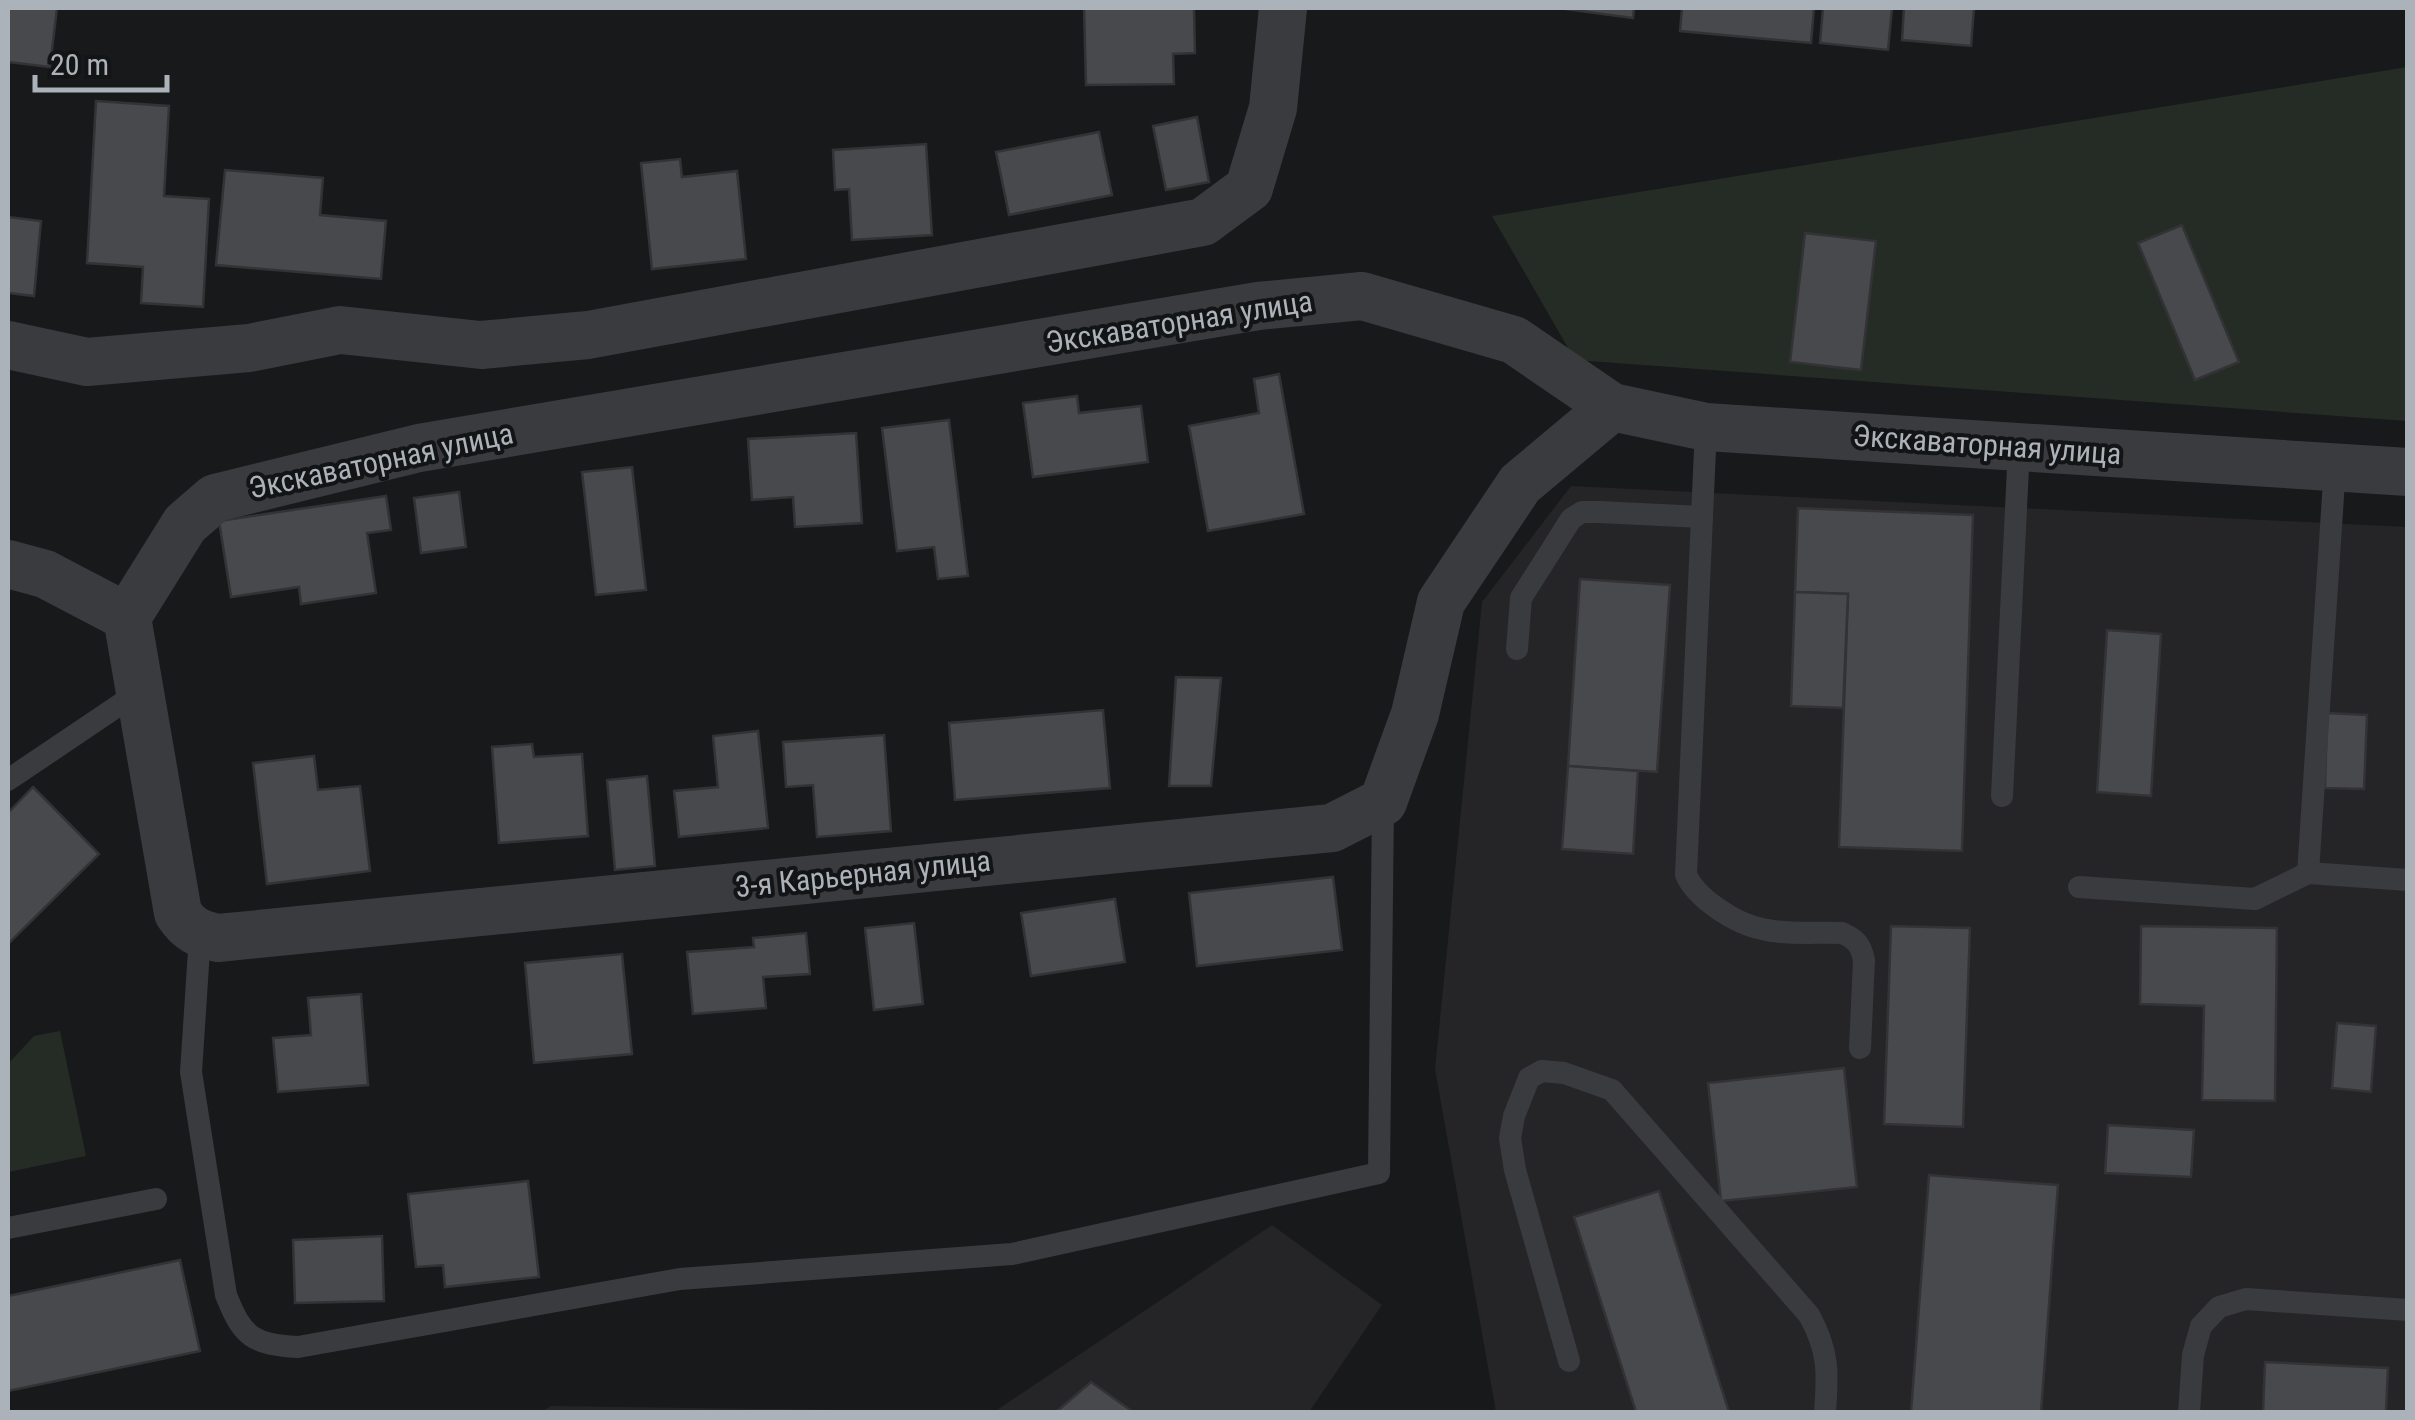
<svg xmlns="http://www.w3.org/2000/svg" width="2415" height="1420" viewBox="0 0 2415 1420" font-family="'Roboto Condensed',sans-serif">
  <style>
    .built { fill: #252527 }
    .green { fill: #252c25 }
    .building { fill: #48494d; stroke: #333336; stroke-width: 2.5 }
    .lines { fill: none; stroke-linecap: round; stroke-linejoin: round }
    .service { stroke: #3a3b3f; stroke-width: 22 }
    .minor { stroke: #3a3b3f; stroke-width: 48 }
    .labels { text-anchor: middle; stroke-width: 8; stroke-linejoin: round; paint-order: stroke }
    .street-label { font-size: 30px; fill: #acb2b9; stroke: #131415 }
  </style>
  <rect width="100%" height="100%" fill="#18191a"/>
  <!-- built -->
  <g class="built">
    <path d="M1571,486L2407,527V1412H1496L1435,1069L1482,602Z"/>
    <path d="M1272,1225L1382,1305L1309,1412H541L551,1406L994,1412Z"/>
  </g>
  <!-- green -->
  <g class="green">
    <path d="M2407,67V421L1575,360L1492,216Z"/>
    <path d="M60,1031L86,1156L8,1172V1064L34,1036Z"/>
  </g>
  <!-- building -->
  <g class="building">
    <path d="M8,8H57L50,67L8,62Z"/>
    <path d="M1084,8H1194L1195,53L1173,54L1174,84L1086,85Z"/>
    <path d="M1558,8H1634L1633,18Z"/>
    <path d="M1682,8H1814L1811,43L1680,31Z"/>
    <path d="M1823,8H1892L1888,50L1820,43Z"/>
    <path d="M1904,8H1974L1971,46L1902,40Z"/>
    <path d="M96,101L169,106L164,196L209,199L203,307L141,303L143,267L87,263Z"/>
    <path d="M1197,117L1209,182L1166,190L1153,126Z"/>
    <path d="M1099,132L1112,195L1009,215L996,152Z"/>
    <path d="M926,144L932,235L852,240L849,189L835,190L833,150Z"/>
    <path d="M680,159L682,177L737,171L746,259L652,269L641,163Z"/>
    <path d="M225,170L323,178L320,215L386,221L381,279L216,265Z"/>
    <path d="M8,217L41,221L34,296L8,293Z"/>
    <path d="M2182,225L2239,362L2195,380L2138,243Z"/>
    <path d="M1805,233L1876,241L1861,370L1790,362Z"/>
    <path d="M1279,374L1304,514L1208,531L1189,426L1259,413L1254,379Z"/>
    <path d="M1077,396L1079,413L1141,406L1148,462L1033,477L1023,403Z"/>
    <path d="M949,420L968,576L938,579L934,547L897,551L882,428Z"/>
    <path d="M856,433L862,523L795,527L793,497L752,500L748,439Z"/>
    <path d="M632,467L646,590L596,595L582,472Z"/>
    <path d="M459,492L466,547L421,553L414,498Z"/>
    <path d="M386,496L391,530L367,533L376,593L301,604L299,587L231,597L219,521Z"/>
    <path d="M1798,508L1973,515L1962,851L1839,847L1848,594L1795,592Z"/>
    <path d="M1580,579L1670,585L1657,772L1568,766Z"/>
    <path d="M1795,592L1848,594L1843,708L1791,706Z"/>
    <path d="M2107,630L2161,634L2151,796L2097,792Z"/>
    <path d="M1176,677L1221,678L1211,786H1169Z"/>
    <path d="M1103,710L1110,788L955,800L949,723Z"/>
    <path d="M2327,713L2367,715L2364,789L2325,788Z"/>
    <path d="M758,731L768,828L679,837L674,791L718,787L713,736Z"/>
    <path d="M884,735L891,831L817,837L813,785L786,787L783,742Z"/>
    <path d="M532,744L534,757L582,754L588,836L499,843L492,747Z"/>
    <path d="M314,756L318,790L360,786L370,871L267,884L253,763Z"/>
    <path d="M1568,766L1638,771L1633,854L1562,849Z"/>
    <path d="M647,776L655,866L615,870L607,780Z"/>
    <path d="M33,787L99,854L8,944V813Z"/>
    <path d="M1333,877L1342,950L1197,966L1189,893Z"/>
    <path d="M1115,899L1125,962L1031,976L1021,913Z"/>
    <path d="M914,923L923,1004L874,1010L865,928Z"/>
    <path d="M1891,926L1970,928L1963,1127L1884,1124Z"/>
    <path d="M2141,926L2277,928L2275,1101L2202,1100L2204,1006L2140,1004Z"/>
    <path d="M806,933L810,974L763,977L766,1008L693,1014L687,952L754,947L753,938Z"/>
    <path d="M622,954L632,1054L534,1063L525,963Z"/>
    <path d="M361,994L368,1085L278,1092L273,1038L311,1035L308,998Z"/>
    <path d="M2337,1023L2376,1026L2371,1092L2332,1088Z"/>
    <path d="M1844,1068L1857,1187L1721,1201L1708,1083Z"/>
    <path d="M2108,1125L2194,1130L2191,1177L2105,1173Z"/>
    <path d="M1929,1175L2058,1185L2041,1412H1911Z"/>
    <path d="M528,1181L539,1277L445,1287L443,1265L416,1267L408,1194Z"/>
    <path d="M1659,1191L1729,1412H1636L1574,1217Z"/>
    <path d="M382,1236L384,1301L295,1303L293,1240Z"/>
    <path d="M180,1260L200,1351L8,1391V1296Z"/>
    <path d="M2265,1362L2388,1368L2386,1412H2263Z"/>
    <path d="M1091,1382L1133,1412H1056Z"/>
  </g>
  <g class="lines">
    <!-- service -->
    <g class="service">
      <path d="M1706,427L1686,875C1697,899 1736,924 1762,929C1787,935 1816,932 1842,933C1856,939 1861,945 1864,960L1860,1048"/>
      <path d="M2335,466L2308,873L2408,880"/>
      <path d="M1517,649L1521,598L1571,519L1582,512H1599L1702,517"/>
      <path d="M8,780L140,691"/>
      <path d="M2002,796L2019,447"/>
      <path d="M2079,887L2255,899L2308,873"/>
      <path d="M200,935L191,1072L226,1295C243,1338 253,1344 298,1347L680,1279L1012,1254L1379,1173L1383,802"/>
      <path d="M8,1228L156,1199"/>
      <path d="M1569,1361L1515,1170L1510,1138L1514,1116L1529,1078L1542,1071L1564,1073L1612,1090L1809,1315C1829,1351 1828,1373 1825,1412"/>
      <path d="M2189,1412L2193,1355L2201,1326L2219,1307L2246,1299L2408,1310"/>
    </g>
    <!-- minor -->
    <g class="minor">
      <path d="M8,345L87,362L249,348L340,330L481,345L588,335L1203,222L1249,188L1273,108L1283,8"/>
      <path d="M8,564L45,574L127,617"/>
      <path d="M127,617L185,524L215,498L419,448L1258,306L1362,296L1514,340L1612,407L1706,427L2408,472"/>
      <path d="M127,617L178,913C189,930 199,934 218,938L1332,828L1383,802L1415,714L1441,602L1520,484L1612,407"/>
    </g>
  </g>
  <g class="labels">
    <!-- street labels -->
    <g class="street-label">
      <text transform="translate(1179 322) rotate(-9)" y="10">Экскаваторная улица</text>
      <text transform="translate(1987 445) rotate(4)" y="10">Экскаваторная улица</text>
      <text transform="translate(381 461) rotate(-12)" y="10">Экскаваторная улица</text>
      <text transform="translate(863 874) rotate(-6)" y="10">3-я Карьерная улица</text>
    </g>
  </g>
  <!-- border -->
  <rect width="2415" height="1420" fill="none" stroke="#acb2b9" stroke-width="20"/>
  <!-- scale -->
  <path d="M35 75v15h132v-15" fill="none" stroke="#acb2b9" stroke-width="5"/>
  <text x="50" y="75" font-size="30" fill="#acb2b9" stroke="#131415" stroke-width="8" paint-order="stroke">20 m</text>
</svg>
